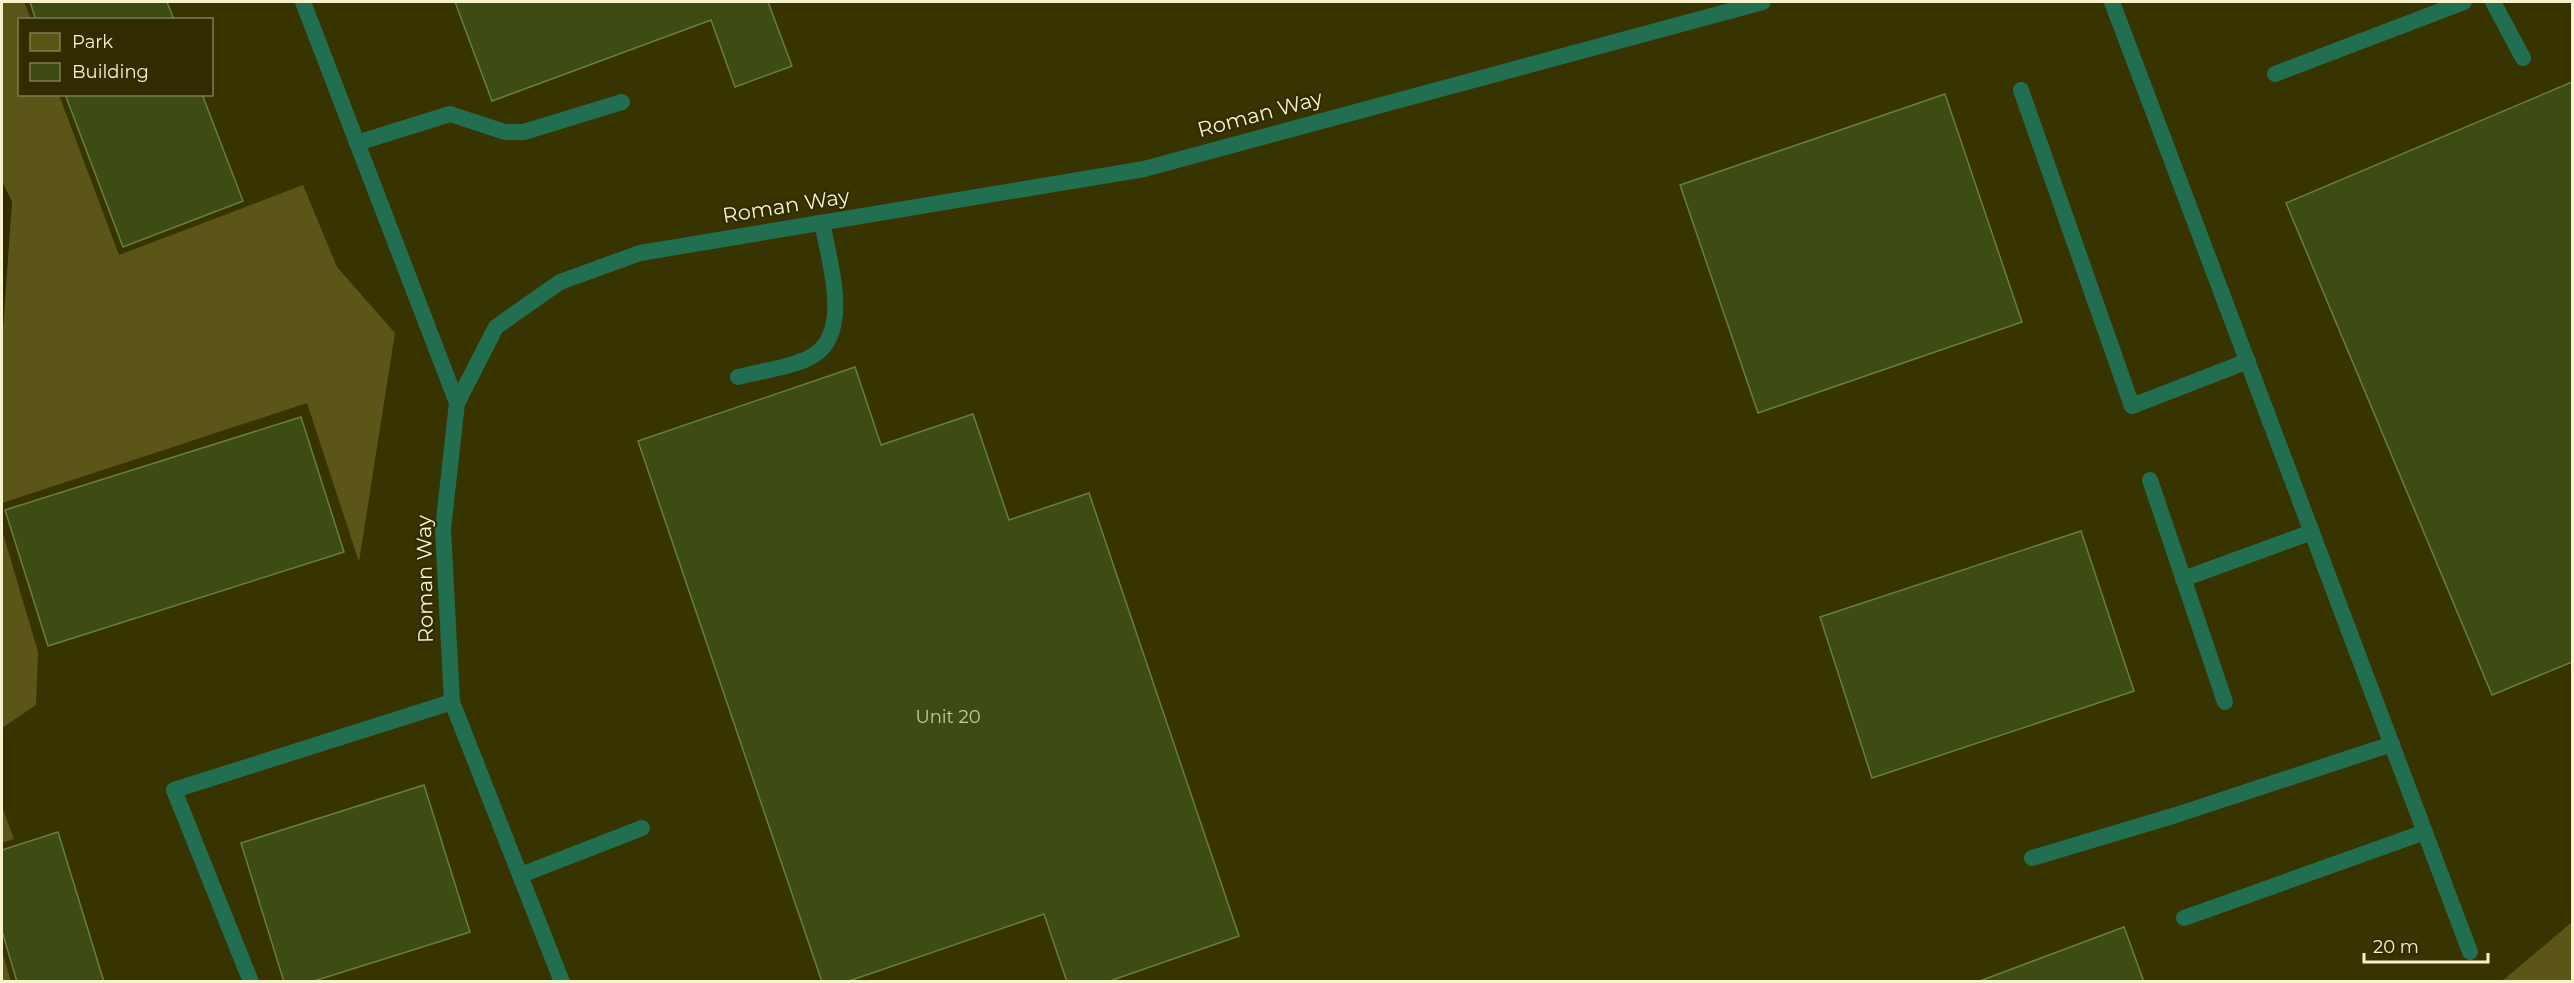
<svg xmlns="http://www.w3.org/2000/svg" width="2574" height="983" viewBox="0 0 2574 983" font-family="Montserrat,sans-serif">
  <style>
    .built { fill: #383401; fill-rule: evenodd }
    .green { fill: #5b5517 }
    .building { fill: #3d4c15; stroke: #697f37; stroke-width: 1.5 }
    .lines { fill: none; stroke-linecap: round; stroke-linejoin: round }
    .service { stroke: #216e51; stroke-width: 16 }
    .labels { text-anchor: middle; stroke-width: 4.5; stroke-linejoin: round; paint-order: stroke }
    .number-label { font-size: 18px; fill: #c8c99e }
    .street-label { font-size: 21px; fill: #f6f3cc; stroke: #302c00 }
  </style>
  <rect width="100%" height="100%" fill="#302c00"/>
  <!-- built -->
  <path class="built" d="M2,2H2572V922L2502,981L2,982V426L91,393L2,94ZM20,20H212V94H20Z"/>
  <!-- green -->
  <g class="green">
    <path d="M2,2H24L31,19L20,20V94L59,95L119,255L303,185L337,267L395,333L359,562L307,403L2,503V343L12,202L2,181Z"/>
    <path d="M2,530L38,652L36,705L2,728Z"/>
    <path d="M2,807L14,839L2,843Z"/>
    <path d="M2572,922V981H2502Z"/>
    <path d="M2,951L11,981H2Z"/>
  </g>
  <!-- building -->
  <g class="building">
    <path d="M30,2H167L174,20H36Z"/>
    <path d="M455,2H768L792,66L735,87L711,20L492,101Z"/>
    <path d="M2572,82V662L2492,695L2286,203Z"/>
    <path d="M65,94H202L243,201L123,247Z"/>
    <path d="M1945,94L2022,322L1758,413L1680,185Z"/>
    <path d="M855,367L881,445L973,414L1009,520L1089,493L1239,936L1107,982H1067L1044,914L846,982H822L638,441Z"/>
    <path d="M301,417L344,552L48,646L5,510Z"/>
    <path d="M2081,531L2134,691L1872,778L1820,617Z"/>
    <path d="M424,785L470,932L311,982H284L241,843Z"/>
    <path d="M58,832L104,982H17L2,931V850Z"/>
    <path d="M2124,927L2144,982H1977Z"/>
  </g>
  <g class="lines">
    <!-- service -->
    <g class="service">
      <path d="M303,2L457,403"/>
      <path d="M2112,2L2470,952"/>
      <path d="M2493,2L2523,58"/>
      <path d="M2275,74L2464,2"/>
      <path d="M2021,90L2132,406L2248,361"/>
      <path d="M357,143L450,114L505,132H524L622,102"/>
      <path d="M738,377C760,371 796,367 814,355C852,332 829,259 822,223"/>
      <path d="M2150,480L2225,702"/>
      <path d="M2183,579L2312,532"/>
      <path d="M2032,858L2176,815L2392,744"/>
      <path d="M521,875L642,828"/>
      <path d="M2184,918L2425,832"/>
      <path d="M251,982L174,790L452,702"/>
      <path d="M562,982L452,702L443,529L457,403L496,327L560,282L640,253L1144,169L1763,2"/>
    </g>
  </g>
  <g class="labels">
    <!-- number labels -->
    <g class="number-label">
      <text x="948" y="723">Unit 20</text>
    </g>
    <!-- street labels -->
    <g class="street-label">
      <text transform="translate(1260 114) rotate(-15)" y="7">Roman Way</text>
      <text transform="translate(786 206) rotate(-9)" y="7">Roman Way</text>
      <text transform="translate(425 579) rotate(-91)" y="7">Roman Way</text>
    </g>
  </g>
  <!-- border -->
  <rect width="2574" height="983" fill="none" stroke="#f6f3cc" stroke-width="6"/>
  <!-- legend -->
  <rect x="18" y="18" width="195" height="78" fill="#302c00" stroke="#7f7c52" stroke-width="1.5"/>
  <rect x="30" y="33" width="30" height="18" fill="#5b5517" stroke="#7f7c52" stroke-width="1.5"/>
  <text x="72" y="48" font-size="18" fill="#f6f3cc">Park</text>
  <rect x="30" y="63" width="30" height="18" fill="#3d4c15" stroke="#7f7c52" stroke-width="1.5"/>
  <text x="72" y="78" font-size="18" fill="#f6f3cc">Building</text>
  <!-- scale -->
  <path d="M2364 953v9h124v-9" fill="none" stroke="#f6f3cc" stroke-width="3"/>
  <text x="2373" y="953" font-size="18" fill="#f6f3cc" stroke="#302c00" stroke-width="4.5" paint-order="stroke">20 m</text>
</svg>
